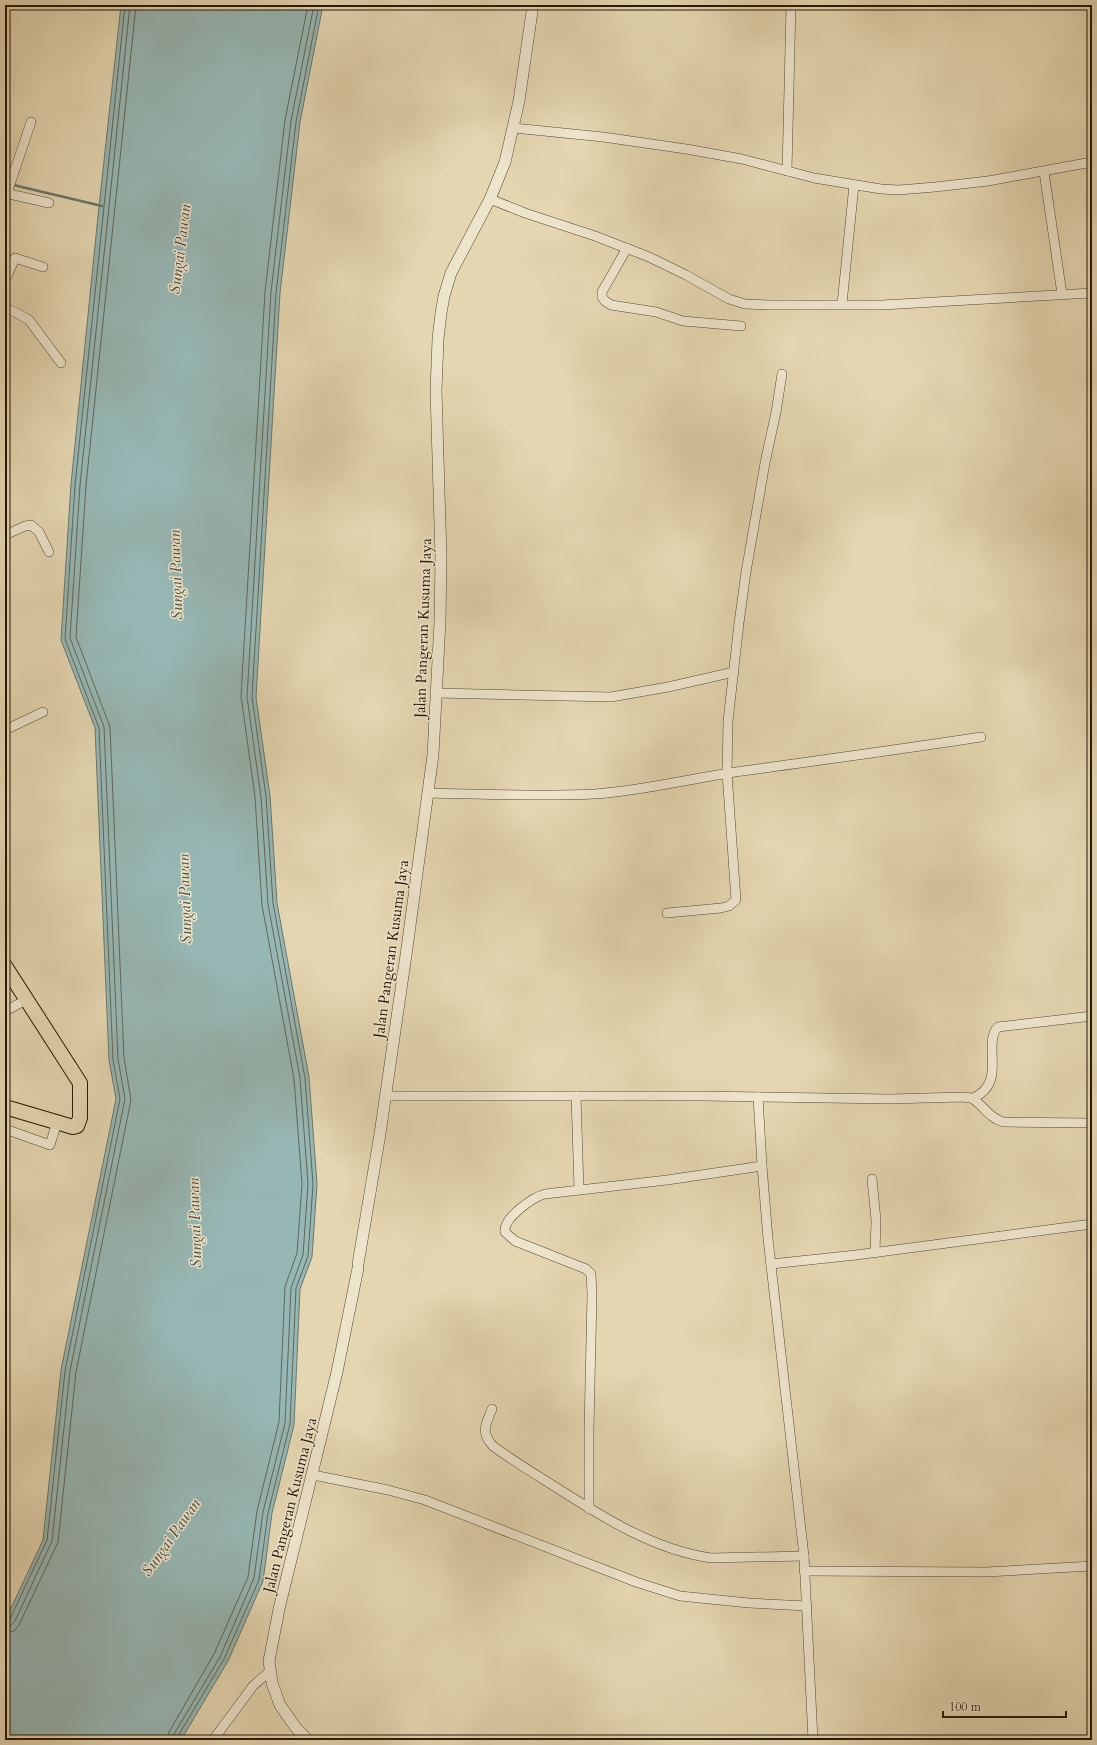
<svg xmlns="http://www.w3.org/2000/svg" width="1097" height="1745" viewBox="0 0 1097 1745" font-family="Cardo,serif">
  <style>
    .water { fill: #97b7b4; stroke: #6a776d }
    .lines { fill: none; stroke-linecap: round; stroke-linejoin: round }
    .shore { stroke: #5e675b; stroke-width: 1 }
    .stream { stroke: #6a776d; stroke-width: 2.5 }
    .minor-casing { stroke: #56472e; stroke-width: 10 }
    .tertiary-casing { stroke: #56472e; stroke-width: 12 }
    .primary-casing { stroke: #261702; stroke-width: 16 }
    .minor { stroke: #ede4cc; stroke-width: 9 }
    .tertiary { stroke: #ede4cc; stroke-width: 11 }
    .primary { stroke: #e4d6b1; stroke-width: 14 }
    .labels { text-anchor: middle; stroke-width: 3; stroke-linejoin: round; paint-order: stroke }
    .street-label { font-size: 15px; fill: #261702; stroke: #ede4cc }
    .water-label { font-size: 16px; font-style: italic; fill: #4e4f40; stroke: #ede4cc }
  </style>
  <rect width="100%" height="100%" fill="#e4d6b1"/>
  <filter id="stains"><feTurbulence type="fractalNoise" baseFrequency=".005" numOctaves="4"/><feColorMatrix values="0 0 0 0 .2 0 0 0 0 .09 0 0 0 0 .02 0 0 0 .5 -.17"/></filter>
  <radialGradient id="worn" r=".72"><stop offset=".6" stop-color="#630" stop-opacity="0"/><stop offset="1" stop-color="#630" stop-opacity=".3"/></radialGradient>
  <!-- water -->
  <path class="water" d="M121,5H323L300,122L280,293L256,697L270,796L277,903L309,1077L317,1184L312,1257L300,1289L294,1425L272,1513L263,1581L228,1661L181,1740H5V1621L43,1540L61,1370L116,1099L109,1060L95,728L61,640L71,484L98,216Z"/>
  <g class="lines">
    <!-- shore -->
    <g class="shore">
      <path d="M5,1621L10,1619L47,1540L65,1371L120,1099L113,1060L99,728L65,639L75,485L125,5"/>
      <path d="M5,1627L11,1625L15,1621L52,1541L70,1371L125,1099L118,1059L104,727L70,638L80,485L130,5"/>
      <path d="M5,1633L14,1631L19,1625L58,1542L76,1372L131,1100L124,1058L110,727L76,637L86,485L136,5"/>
      <path d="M167,1740L169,1732L214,1654L248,1577L257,1511L279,1422L285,1287L297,1253L302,1184L294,1079L262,905L255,797L241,696L265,292L285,120L308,5"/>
      <path d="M173,1740L174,1734L220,1657L254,1578L263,1512L285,1423L291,1288L303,1255L308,1184L300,1078L268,904L261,797L247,697L271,292L291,121L314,5"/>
      <path d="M178,1740V1736L224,1659L259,1580L268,1513L290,1424L296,1288L308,1256L313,1184L305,1078L273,903L266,796L252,697L276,293L296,122L319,5"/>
    </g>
    <!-- stream -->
    <path class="stream" d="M5,183L102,206"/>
    <!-- minor casing -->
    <g class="minor-casing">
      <g id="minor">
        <path d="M514,128L603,137L686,149L742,159L814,178L881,189L899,190L935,187L988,181L1092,162"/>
        <path d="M787,171L791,5"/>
        <path d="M1044,172L1062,294"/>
        <path d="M5,193L49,203"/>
        <path d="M7,193L31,122"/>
        <path d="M490,199L525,213L595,236L649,257L686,275L729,299L745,304L771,305H882L1092,293"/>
        <path d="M627,248L602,292V297L605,301L611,305L656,312L683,321L741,326"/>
        <path d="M5,281L15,258L43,267"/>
        <path d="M842,304L854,185"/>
        <path d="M5,308L17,313L29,320L61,363"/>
        <path d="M5,535L25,526L31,525L39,532L49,552"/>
        <path d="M437,693L611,697L668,687L734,672"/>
        <path d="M5,730L43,712"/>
        <path d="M428,793C484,794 540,797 595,794C640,791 684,780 729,773C813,761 897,750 981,737"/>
        <path d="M667,913L721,908L729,906L736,900L727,773L728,721L739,623L746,572L765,463L776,412L782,374"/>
        <path d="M5,1011L26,1000"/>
        <path d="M385,1096H703L889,1099L962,1097C965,1097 969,1098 972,1098C974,1098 977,1096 980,1094C1004,1078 983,1042 998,1027L1092,1016"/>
        <path d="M576,1096L579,1189"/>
        <path d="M758,1097L762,1166L768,1239L804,1556L813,1740"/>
        <path d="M973,1099C984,1106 989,1118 1003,1122L1092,1123"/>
        <path d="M5,1129L50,1145L57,1122"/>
        <path d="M872,1179L876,1220L875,1253"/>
        <path d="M771,1264L856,1255L1092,1224"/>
        <path d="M492,1409C486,1424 480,1432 493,1446C513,1461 535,1474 557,1488C604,1518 655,1550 711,1558L804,1556"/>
        <path d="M313,1475L388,1490L425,1500L636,1582L680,1596L749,1603L807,1606"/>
        <path d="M589,1509V1429L592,1294L591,1274L586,1269L515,1241L505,1232C503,1218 533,1197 545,1194L667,1180L762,1166"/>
        <path d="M804,1571L987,1572L1092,1566"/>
        <path d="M213,1740L253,1686L270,1671"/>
      </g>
    </g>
    <!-- tertiary casing -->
    <g class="tertiary-casing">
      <g id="tertiary">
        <path d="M358,1264L380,1134L407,948L433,755L440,622L441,557L436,391L438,339L441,313L444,296L451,273L490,199L505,162L519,101L533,5"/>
        <path d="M308,1740L296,1728L280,1705L272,1683L269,1661L279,1609L337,1372L358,1268"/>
      </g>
    </g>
    <!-- primary casing -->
    <g class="primary-casing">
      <path id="primary" d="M5,966L80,1083V1118L77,1126L73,1127L5,1107"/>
    </g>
    <!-- minor -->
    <use href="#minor" class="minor"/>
    <!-- tertiary -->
    <use href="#tertiary" class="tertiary"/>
    <!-- primary -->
    <use href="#primary" class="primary"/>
  </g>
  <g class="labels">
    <!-- street labels -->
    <g class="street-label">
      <text transform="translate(423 628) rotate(-88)" y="5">Jalan Pangeran Kusuma Jaya</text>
      <text transform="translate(391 949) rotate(-82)" y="5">Jalan Pangeran Kusuma Jaya</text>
      <text transform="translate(290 1505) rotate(-76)" y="5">Jalan Pangeran Kusuma Jaya</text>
    </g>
    <!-- water labels -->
    <g class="water-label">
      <text transform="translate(179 249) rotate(-83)" y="6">Sungai Pawan</text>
      <text transform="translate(175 575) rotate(-92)" y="6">Sungai Pawan</text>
      <text transform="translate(184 899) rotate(-92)" y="6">Sungai Pawan</text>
      <text transform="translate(194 1223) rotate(-92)" y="6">Sungai Pawan</text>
      <text transform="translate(170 1537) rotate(-55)" y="6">Sungai Pawan</text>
    </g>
  </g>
  <!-- margin -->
  <rect width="1097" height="1745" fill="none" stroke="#e4d6b1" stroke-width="20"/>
  <rect x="6" y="6" width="1085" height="1733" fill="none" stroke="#261702" stroke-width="2"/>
  <rect x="10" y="10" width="1077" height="1725" fill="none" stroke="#261702"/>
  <!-- scale -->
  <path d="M943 1711v6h123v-6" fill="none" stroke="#261702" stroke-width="2"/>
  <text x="949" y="1711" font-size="12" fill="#261702" stroke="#ede4cc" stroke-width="3" paint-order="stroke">100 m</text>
  <rect width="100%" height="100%" filter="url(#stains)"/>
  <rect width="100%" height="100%" fill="url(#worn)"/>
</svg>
